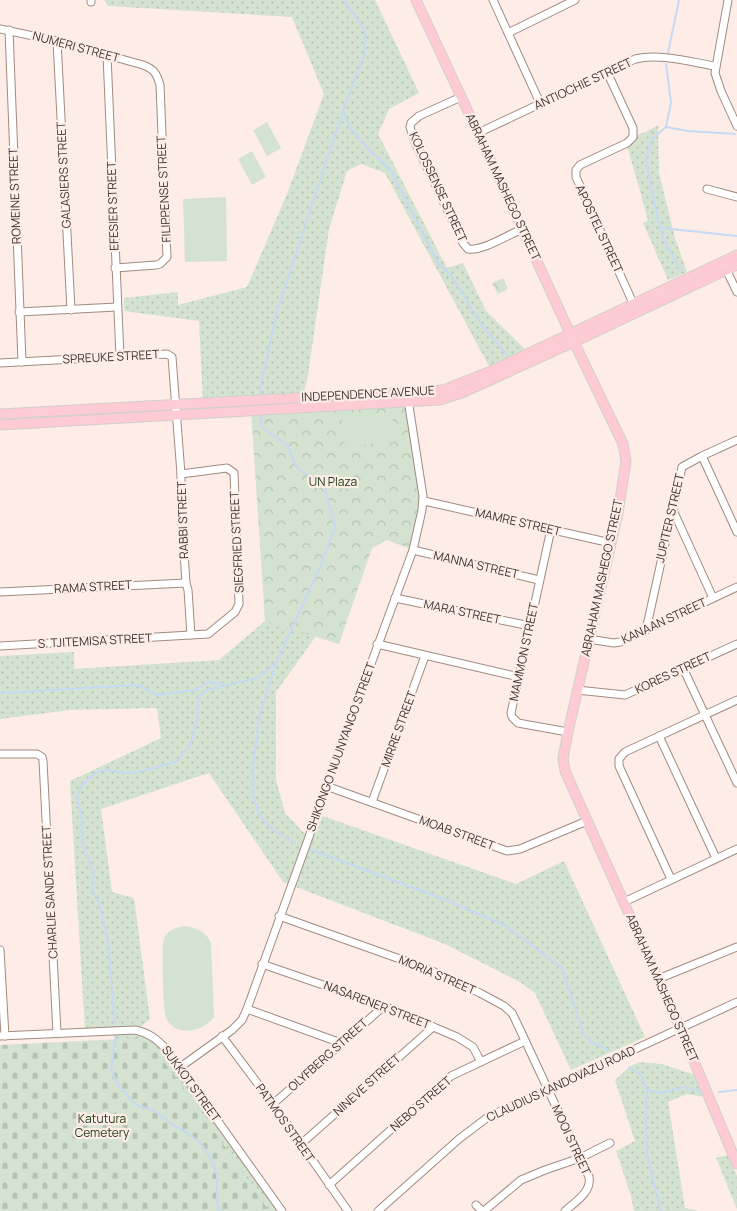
<svg xmlns="http://www.w3.org/2000/svg" width="737" height="1211" viewBox="0 0 737 1211" font-family="Manrope,sans-serif">
  <style>
    .grass { fill: url(#grass-dots) }
    .forest { fill: url(#forest-crowns) }
    .cemetery { fill: url(#cemetery-stones) }
    .garden { fill: #d3e3cf }
    .lines { fill: none; stroke-linecap: round; stroke-linejoin: round }
    .stream { stroke: #c6d9f5; stroke-width: 2 }
    .minor-casing { stroke: #a28b80; stroke-width: 9 }
    .major-casing { stroke: #d1cfcd; stroke-width: 11 }
    .minor { stroke: #fff; stroke-width: 7 }
    .major { stroke: #fecbd4; stroke-width: 9 }
    .labels { text-anchor: middle; stroke-width: 4.5; stroke-linejoin: round; paint-order: stroke }
    .street-label { font-size: 12px; fill: #3e3530; stroke: #fdede6 }
    .park-label { font-size: 12px; fill: #1b3a13; stroke: #fdede6 }
  </style>
  <defs>
    <pattern id="grass-dots" width="8" height="8" patternUnits="userSpaceOnUse" patternTransform="scale(1.25)"><rect width="8" height="8" fill="#d3e3cf"/><path d="M2 2h.1M6 6h.1" fill="none" stroke="#b6c3b2" stroke-width="1.8" stroke-linecap="round"/></pattern>
    <pattern id="forest-crowns" width="20" height="18" patternUnits="userSpaceOnUse" patternTransform="scale(1.25)"><rect width="20" height="18" fill="#d3e3cf"/><path d="M2 6a3 3 0 1 1 6 0M12 15a3 3 0 1 1 6 0" fill="none" stroke="#b6c3b2"/></pattern>
    <pattern id="cemetery-stones" width="16" height="16" patternUnits="userSpaceOnUse" patternTransform="scale(1.25)"><rect width="16" height="16" fill="#d3e3cf"/><path d="M2 7V4a2 2 0 0 1 4 0v3zM10 15v-3a2 2 0 0 1 4 0v3z" fill="#b6c3b2"/></pattern>
  </defs>
  <rect width="100%" height="100%" fill="#fdede6"/>
  <!-- grass -->
  <g class="grass">
    <path d="M104,0H375L419,93L389,109L378,134L447,268L463,263L486,311L529,353L491,370L385,173L361,164L347,171L329,229L308,375L303,398L203,403L199,321L124,311V298L178,292V305L247,287L287,194L324,94L292,17L108,6Z"/>
    <path d="M658,125L659,173L675,238L687,272L668,280L643,223L648,220L625,138L646,132Z"/>
    <path d="M265,621L316,636L276,692V780L285,813L308,837L292,885L283,882L209,773L101,809L112,892L134,898L150,1019L137,1030L155,1038L282,1211H220L111,1069L116,1032H85L70,781L161,738L157,708L70,710L0,719V656L74,652V669L219,660Z"/>
    <path d="M320,815L516,884L564,861L645,1037L571,1070L535,993L520,982L445,944L296,887Z"/>
    <path d="M639,1062L662,1064L695,1075L704,1097L687,1094L668,1102L685,1208L699,1211H634L631,1196L616,1151L635,1141L615,1080L629,1067Z"/>
    <path d="M728,1155L737,1176V1209L716,1158Z"/>
  </g>
  <!-- forest -->
  <g class="forest">
    <path d="M503,278L508,289L498,294L492,283Z"/>
    <path d="M409,402L423,496L413,550L387,540L372,548L339,644L265,621L251,410Z"/>
  </g>
  <!-- cemetery -->
  <path class="cemetery" d="M141,1038L149,1042L190,1096L269,1211H0V1045Z"/>
  <!-- garden -->
  <g class="garden">
    <path d="M267,122L281,148L267,156L253,130Z"/>
    <path d="M252,151L266,177L252,185L238,159Z"/>
    <path d="M226,197L227,261L185,262L183,199Z"/>
    <path d="M392,413L395,442L345,447L342,417Z"/>
    <path d="M184,926C195,927 207,932 211,943L214,1017C203,1032 176,1038 166,1018C163,1010 162,955 163,944C163,941 164,936 167,934C171,929 178,927 184,926Z"/>
  </g>
  <g class="lines">
    <!-- stream -->
    <g class="stream">
      <path d="M668,53L679,0"/>
      <path d="M666,64L671,103L666,127L651,140L646,160L654,202L663,238L680,270"/>
      <path d="M344,114L351,129L371,152L390,169L438,263L453,278L481,324L506,354"/>
      <path d="M666,127L688,131L735,134"/>
      <path d="M662,228L737,236"/>
      <path d="M261,396L260,388L277,312L344,108L364,55L365,31L344,0"/>
      <path d="M261,413V426L288,446L296,467L324,486L335,527L320,567L276,663L260,714L253,765V795L259,814L273,830L295,843"/>
      <path d="M1,693L138,685L157,695L195,690L208,682L223,684"/>
      <path d="M309,849L441,898L504,925L562,968L584,1035L591,1042L608,1050"/>
      <path d="M115,1025L108,943L100,906L92,889L93,871L83,844L81,813L77,798L81,786L89,778L99,771L108,770L126,773L138,772L176,762L191,743L197,720L199,696L207,690L257,678L276,663"/>
      <path d="M116,1033L111,1069L117,1083L136,1105L153,1110L174,1126L183,1130L201,1143L211,1159L217,1175V1204L220,1211"/>
      <path d="M629,1067L640,1074L647,1090L646,1109L647,1155L661,1211"/>
      <path d="M647,1090L660,1093L685,1087L700,1092"/>
      <path d="M719,1092L737,1090"/>
    </g>
    <!-- minor casing -->
    <g class="minor-casing">
      <g id="minor">
        <path d="M91,0V2"/>
        <path d="M493,0L540,103"/>
        <path d="M728,0L715,73L721,91L737,126"/>
        <path d="M0,29L57,41L143,65C154,69 157,74 160,85L167,257L160,264L156,265L115,268"/>
        <path d="M9,30L22,362"/>
        <path d="M508,33L575,0"/>
        <path d="M57,41L71,310"/>
        <path d="M107,55L120,357"/>
        <path d="M607,72L633,128V137L627,143L580,165L576,170V177L633,303"/>
        <path d="M461,97L419,116L411,123L410,127L414,140L463,243L468,249C483,251 508,235 522,229"/>
        <path d="M478,133L635,59C660,53 690,62 715,66"/>
        <path d="M707,189L737,197"/>
        <path d="M725,267L737,292"/>
        <path d="M19,312L117,307"/>
        <path d="M0,363L167,354L172,357L181,474V506L186,583L188,590L191,635"/>
        <path d="M702,456L737,532"/>
        <path d="M424,501L611,543"/>
        <path d="M672,508L713,598"/>
        <path d="M551,529L511,713L512,717L518,723L568,732"/>
        <path d="M413,550L539,580"/>
        <path d="M0,592L186,583"/>
        <path d="M395,598L530,626"/>
        <path d="M646,630L682,467L702,456L737,440"/>
        <path d="M588,639L614,643L620,642L737,587"/>
        <path d="M377,644L519,677"/>
        <path d="M0,646L208,634L235,612L239,604L234,473L227,468L181,474"/>
        <path d="M683,668L737,783"/>
        <path d="M577,690L625,695L737,644"/>
        <path d="M659,736L716,858"/>
        <path d="M0,754H37L42,757L43,761L57,1033"/>
        <path d="M326,786L507,851L520,849L587,821"/>
        <path d="M372,802L425,656"/>
        <path d="M671,879L619,766V759L625,752L737,700"/>
        <path d="M624,902L737,849"/>
        <path d="M279,916L428,969L480,993L504,1006L512,1013L515,1019L589,1177C592,1192 575,1202 565,1211"/>
        <path d="M0,950L5,1036"/>
        <path d="M262,964L384,1006L457,1037L473,1047L481,1062"/>
        <path d="M658,979L737,947"/>
        <path d="M247,1009L341,1043"/>
        <path d="M0,1036L135,1030C149,1033 157,1039 167,1050L282,1211"/>
        <path d="M222,1036L273,1104L348,1211"/>
        <path d="M179,1068L232,1030L242,1020L247,1009L309,837L316,813L413,550L422,510L423,496L407,393"/>
        <path d="M273,1104L384,1006"/>
        <path d="M301,1144L433,1027"/>
        <path d="M329,1185L451,1076L525,1041"/>
        <path d="M476,1205L482,1211"/>
        <path d="M378,1211L459,1139L488,1117L737,1002"/>
        <path d="M484,1211L521,1180L545,1170L580,1158L610,1143"/>
      </g>
    </g>
    <!-- major casing -->
    <g class="major-casing">
      <g id="major">
        <path d="M416,0L478,133L574,342L623,444L626,461L618,513L568,732L563,758L565,771L680,1028L737,1164"/>
        <path d="M0,414L443,390L491,371L737,255"/>
        <path d="M0,425L440,400L464,392L574,342L737,265"/>
      </g>
    </g>
    <!-- minor -->
    <use href="#minor" class="minor"/>
    <!-- major -->
    <use href="#major" class="major"/>
  </g>
  <g class="labels">
    <!-- street labels -->
    <g class="street-label">
      <text transform="translate(76 47) rotate(15)" y="4">NUMERI STREET</text>
      <text transform="translate(583 84) rotate(-25)" y="4">ANTIOCHIE STREET</text>
      <text transform="translate(64 175) rotate(-93)" y="4">GALASIERS STREET</text>
      <text transform="translate(438 187) rotate(65)" y="4">KOLOSSENSE STREET</text>
      <text transform="translate(503 187) rotate(65)" y="4">ABRAHAM MASHEGO STREET</text>
      <text transform="translate(164 189) rotate(-93)" y="4">FILIPPENSE STREET</text>
      <text transform="translate(15 196) rotate(-92)" y="4">ROMEINE STREET</text>
      <text transform="translate(113 206) rotate(-92)" y="4">EFESIER STREET</text>
      <text transform="translate(599 229) rotate(65)" y="4">APOSTEL STREET</text>
      <text transform="translate(111 357) rotate(-3)" y="4">SPREUKE STREET</text>
      <text transform="translate(368 394) rotate(-3)" y="4">INDEPENDENCE AVENUE</text>
      <text transform="translate(670 518) rotate(-77)" y="4">JUPITER STREET</text>
      <text transform="translate(183 520) rotate(-92)" y="4">RABBI STREET</text>
      <text transform="translate(518 522) rotate(13)" y="4">MAMRE STREET</text>
      <text transform="translate(237 542) rotate(-93)" y="4">SIEGFRIED STREET</text>
      <text transform="translate(476 565) rotate(13)" y="4">MANNA STREET</text>
      <text transform="translate(602 578) rotate(-78)" y="4">ABRAHAM MASHEGO STREET</text>
      <text transform="translate(93 587) rotate(-3)" y="4">RAMA STREET</text>
      <text transform="translate(462 612) rotate(12)" y="4">MARA STREET</text>
      <text transform="translate(664 621) rotate(-25)" y="4">KANAAN STREET</text>
      <text transform="translate(95 641) rotate(-3)" y="4">S. TJITEMISA STREET</text>
      <text transform="translate(524 652) rotate(-78)" y="4">MAMMON STREET</text>
      <text transform="translate(673 673) rotate(-25)" y="4">KORES STREET</text>
      <text transform="translate(399 729) rotate(-70)" y="4">MIRRE STREET</text>
      <text transform="translate(341 747) rotate(-70)" y="4">SHIKONGO NUUNYANGO STREET</text>
      <text transform="translate(457 833) rotate(20)" y="4">MOAB STREET</text>
      <text transform="translate(50 892) rotate(-93)" y="4">CHARLIE SANDE STREET</text>
      <text transform="translate(437 975) rotate(23)" y="4">MORIA STREET</text>
      <text transform="translate(662 988) rotate(66)" y="4">ABRAHAM MASHEGO STREET</text>
      <text transform="translate(377 1005) rotate(21)" y="4">NASARENER STREET</text>
      <text transform="translate(328 1055) rotate(-42)" y="4">OLYFBERG STREET</text>
      <text transform="translate(191 1084) rotate(54)" y="4">SUKKOT STREET</text>
      <text transform="translate(561 1084) rotate(-25)" y="4">CLAUDIUS KANDOVAZU ROAD</text>
      <text transform="translate(367 1085) rotate(-42)" y="4">NINEVE STREET</text>
      <text transform="translate(421 1104) rotate(-41)" y="4">NEBO STREET</text>
      <text transform="translate(285 1123) rotate(55)" y="4">PATMOS STREET</text>
      <text transform="translate(571 1140) rotate(65)" y="4">MOOI STREET</text>
    </g>
    <!-- park labels -->
    <g class="park-label">
      <text x="333" y="486">UN Plaza</text>
      <text x="102" y="1123">Katutura<tspan x="102" dy="14">Cemetery</tspan></text>
    </g>
  </g>
</svg>
